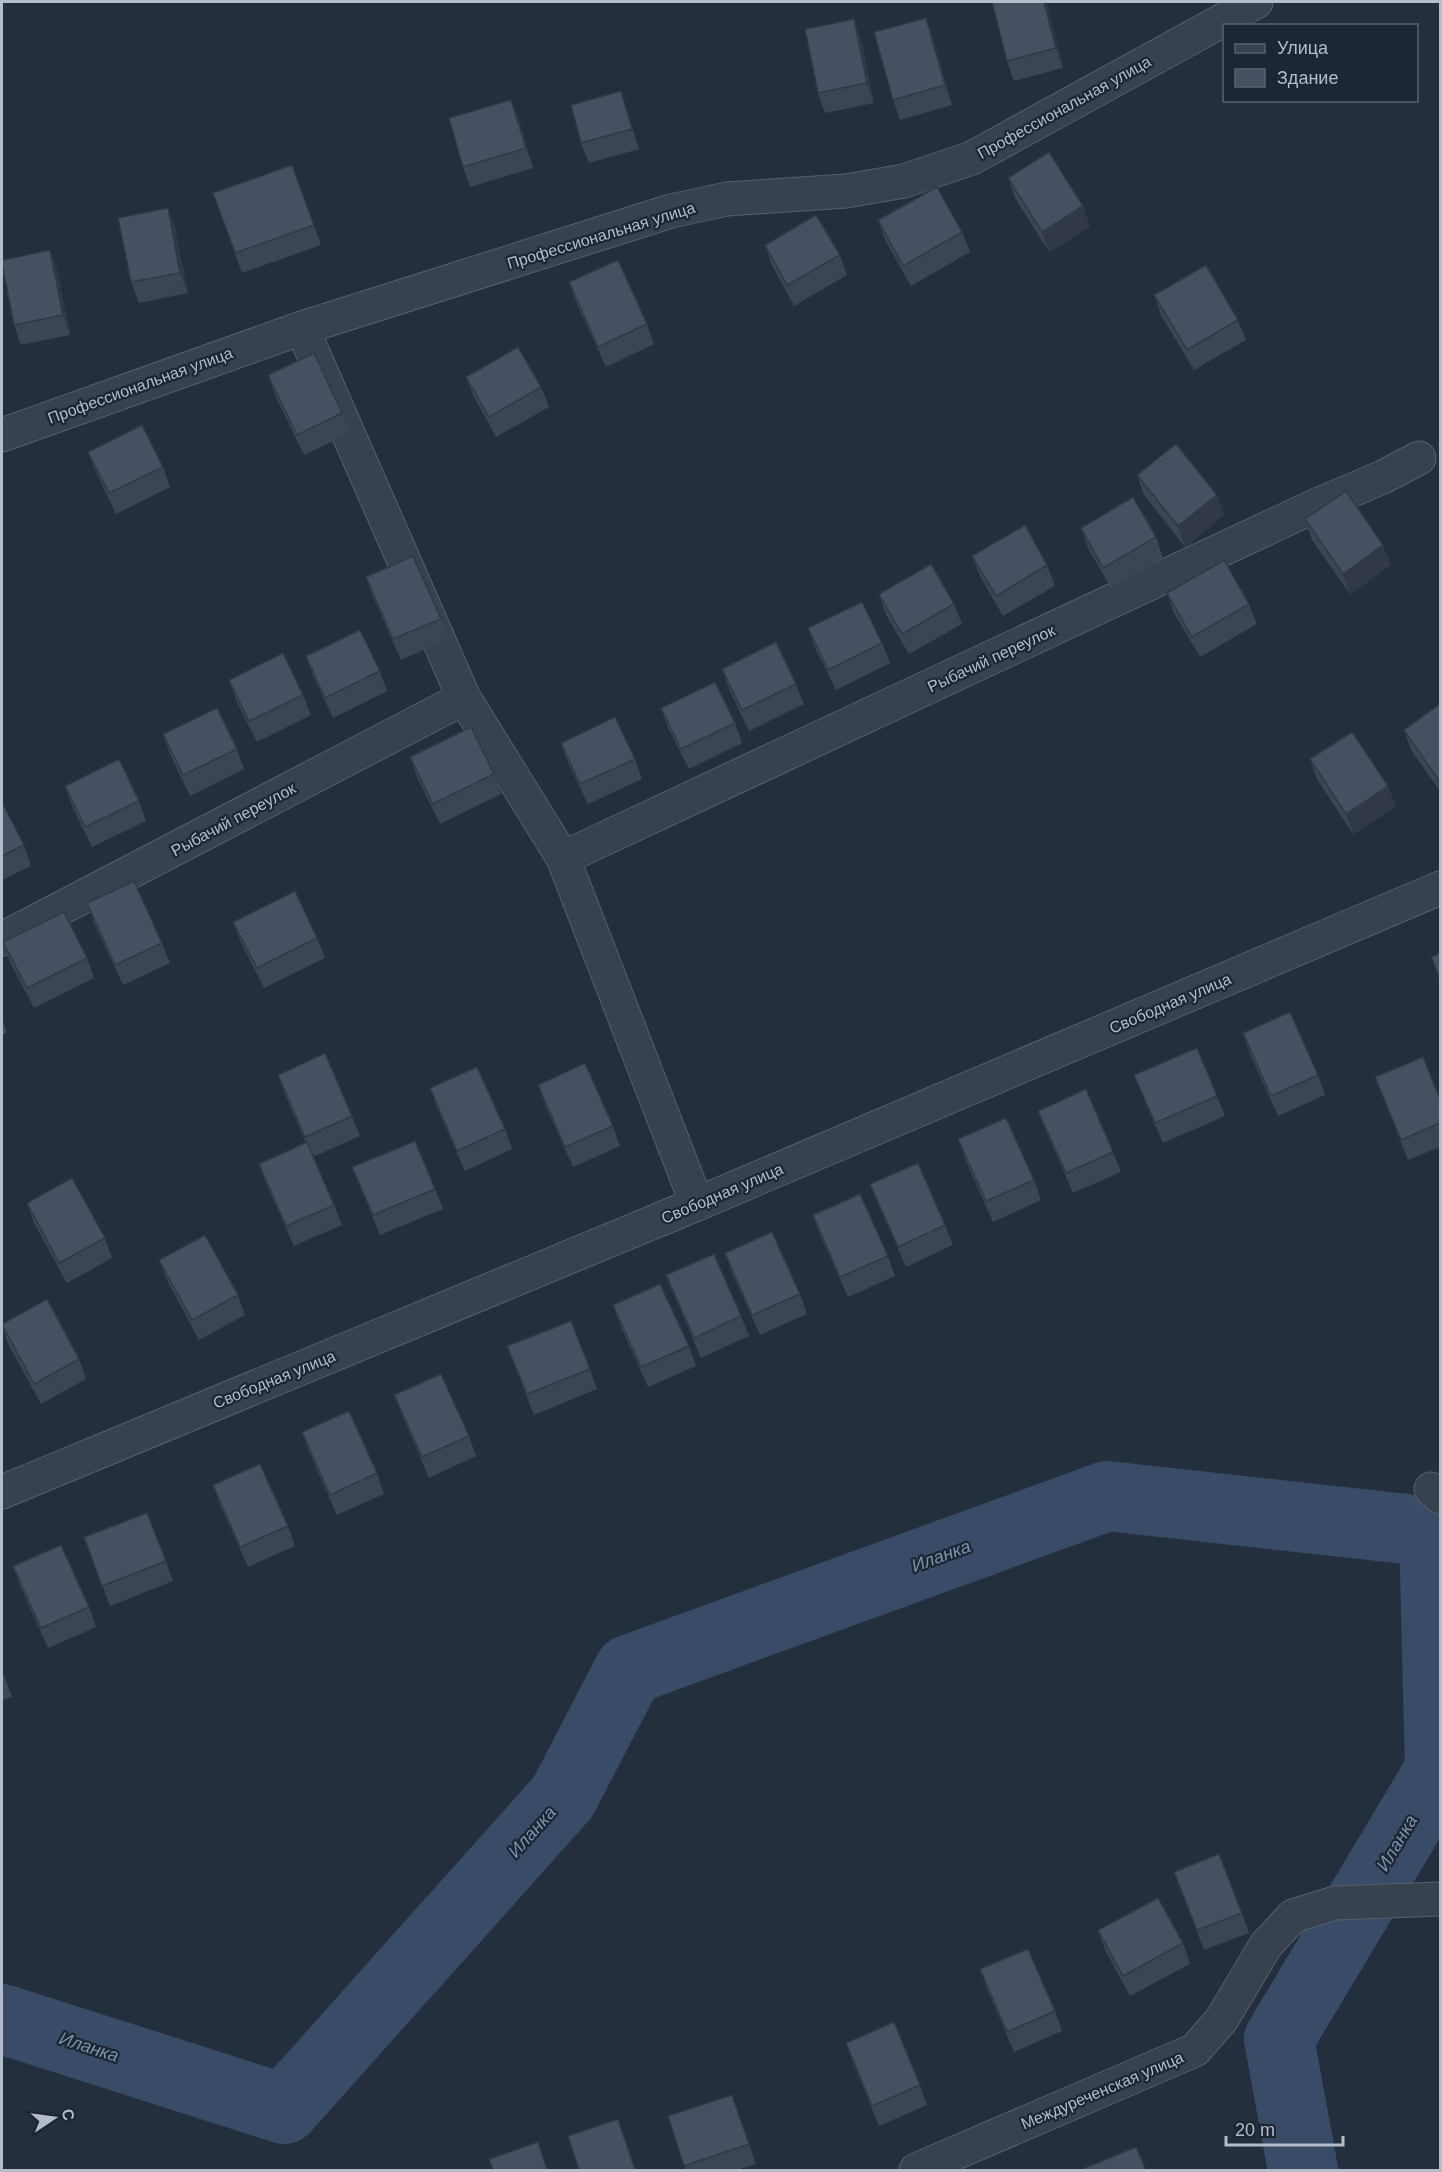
<svg xmlns="http://www.w3.org/2000/svg" width="1442" height="2172" viewBox="0 0 1442 2172" font-family="Arial,sans-serif">
  <style>
    .lines { fill: none; stroke-linecap: round; stroke-linejoin: round }
    .river { stroke: #394c67; stroke-width: 70 }
    .minor-casing { stroke: #565f6c; stroke-width: 35 }
    .minor { stroke: #38414e; stroke-width: 33 }
    .wall { fill: #3b4654 }
    .shaded-wall { fill: #303945 }
    .building { fill: #455162; stroke: #303945; stroke-width: 1.5 }
    .labels { text-anchor: middle; stroke-width: 4.5; stroke-linejoin: round; paint-order: stroke }
    .street-label { font-size: 16px; fill: #b4bcc9; stroke: #1d2633 }
    .water-label { font-size: 18px; font-style: italic; fill: #7c92b1; stroke: #1d2633 }
  </style>
  <rect width="100%" height="100%" fill="#242f3e"/>
  <g class="lines">
    <!-- river -->
    <path class="river" d="M2,2019L284,2109L563,1797L629,1670L1107,1496L1434,1532L1440,1770L1279,2039L1303,2170"/>
    <!-- minor casing -->
    <g class="minor-casing">
      <g id="minor">
        <path d="M302,328L464,698L563,858L697,1204"/>
        <path d="M2,435L302,328L671,211L727,199L846,191L904,181L972,158L1256,2"/>
        <path d="M563,858L1317,505L1383,477L1419,458"/>
        <path d="M2,939L464,698"/>
        <path d="M1431,1489L1440,1497"/>
        <path d="M2,1492L697,1204L1440,888"/>
        <path d="M916,2170L1195,2050L1222,2019L1266,1945L1293,1916L1335,1903L1440,1899"/>
      </g>
    </g>
    <!-- minor -->
    <use href="#minor" class="minor"/>
  </g>
  <!-- wall -->
  <g class="wall">
    <path d="M1047,5L1063,68L1014,81L1007,61Z"/>
    <path d="M926,18L933,38L952,105L900,120L893,100Z"/>
    <path d="M861,39L874,103L825,113L818,93Z"/>
    <path d="M511,100L519,120L533,168L470,187L463,167Z"/>
    <path d="M628,111L639,149L589,163L581,143Z"/>
    <path d="M292,165L321,245L242,273L213,193Z"/>
    <path d="M1008,178L1090,227L1049,252L1015,198Z"/>
    <path d="M168,208L175,228L188,293L139,303L131,282Z"/>
    <path d="M878,220L962,232L970,252L911,286L885,240Z"/>
    <path d="M765,245L840,255L847,275L794,306L772,265Z"/>
    <path d="M50,250L57,270L70,335L21,345L14,325Z"/>
    <path d="M569,282L647,324L654,344L606,367L576,302Z"/>
    <path d="M1154,295L1238,320L1246,340L1194,370L1161,315Z"/>
    <path d="M268,375L342,413L350,433L304,455L275,395Z"/>
    <path d="M466,377L541,387L549,407L496,437L474,397Z"/>
    <path d="M88,452L163,467L170,487L116,514L96,472Z"/>
    <path d="M1137,475L1217,495L1224,515L1185,547L1144,495Z"/>
    <path d="M1305,519L1391,565L1350,594L1312,540Z"/>
    <path d="M1081,528L1156,537L1163,558L1111,588L1088,548Z"/>
    <path d="M972,556L1047,565L1055,586L1003,616L980,576Z"/>
    <path d="M366,577L441,619L448,639L401,660L373,597Z"/>
    <path d="M1167,593L1249,604L1257,624L1200,657L1174,613Z"/>
    <path d="M879,594L954,604L962,624L909,654L886,615Z"/>
    <path d="M808,628L882,643L890,663L836,690L815,648Z"/>
    <path d="M306,656L380,671L387,691L333,718L313,676Z"/>
    <path d="M722,669L796,684L804,704L749,731L729,689Z"/>
    <path d="M229,680L303,695L311,715L257,742L236,700Z"/>
    <path d="M1440,704V791L1411,750L1404,730Z"/>
    <path d="M661,708L735,723L742,743L689,769L668,728Z"/>
    <path d="M163,734L237,749L244,769L190,796L170,754Z"/>
    <path d="M561,743L635,759L642,779L588,804L568,763Z"/>
    <path d="M410,757L494,774L501,794L440,824L417,777Z"/>
    <path d="M1310,759L1388,786L1395,807L1353,834L1317,779Z"/>
    <path d="M65,786L139,801L146,821L92,847L72,806Z"/>
    <path d="M2,805L24,845L31,866L2,880Z"/>
    <path d="M87,903L162,943L170,963L123,985L94,923Z"/>
    <path d="M233,922L317,938L325,958L264,988L241,942Z"/>
    <path d="M3,942L87,958L94,978L34,1008L10,962Z"/>
    <path d="M1440,953V982L1431,957Z"/>
    <path d="M2,1018L7,1033L2,1035Z"/>
    <path d="M1243,1033L1318,1075L1325,1095L1278,1116L1250,1054Z"/>
    <path d="M278,1075L352,1116L360,1136L313,1157L334,1205L342,1225L294,1246L266,1184L259,1164L306,1143L285,1095Z"/>
    <path d="M1134,1075L1217,1096L1225,1116L1163,1143L1142,1095Z"/>
    <path d="M1375,1077L1440,1099V1147L1408,1160Z"/>
    <path d="M538,1085L613,1126L620,1146L573,1167L545,1105Z"/>
    <path d="M430,1088L505,1129L512,1149L465,1171L437,1108Z"/>
    <path d="M1038,1111L1113,1152L1121,1172L1073,1193L1046,1131Z"/>
    <path d="M958,1139L1034,1180L1041,1200L993,1222L965,1159Z"/>
    <path d="M352,1167L435,1189L443,1209L380,1235L360,1187Z"/>
    <path d="M870,1184L945,1225L953,1245L906,1267L878,1204Z"/>
    <path d="M27,1203L105,1238L112,1258L67,1283L34,1223Z"/>
    <path d="M813,1215L888,1256L895,1276L848,1297L820,1235Z"/>
    <path d="M725,1253L800,1294L807,1314L760,1335L732,1273Z"/>
    <path d="M159,1260L238,1295L245,1315L199,1340L167,1280Z"/>
    <path d="M666,1275L741,1316L749,1336L701,1358L674,1295Z"/>
    <path d="M613,1305L689,1346L696,1366L648,1387L620,1325Z"/>
    <path d="M2,1325L79,1359L86,1379L41,1404L8,1344Z"/>
    <path d="M507,1346L590,1369L597,1389L534,1415Z"/>
    <path d="M394,1395L469,1436L476,1456L429,1478L402,1415Z"/>
    <path d="M302,1432L377,1473L384,1494L337,1515L309,1452Z"/>
    <path d="M213,1485L288,1526L295,1546L248,1567L220,1505Z"/>
    <path d="M84,1537L166,1561L173,1581L110,1606Z"/>
    <path d="M13,1566L89,1607L96,1627L48,1648L20,1586Z"/>
    <path d="M2,1670L12,1696L2,1701Z"/>
    <path d="M1174,1872L1242,1913L1249,1933L1204,1950Z"/>
    <path d="M1098,1930L1183,1943L1190,1964L1130,1996L1105,1950Z"/>
    <path d="M980,1969L1055,2011L1062,2031L1014,2052L987,1989Z"/>
    <path d="M846,2043L920,2085L927,2105L879,2126L853,2063Z"/>
    <path d="M739,2115L756,2164L737,2170H686L668,2116Z"/>
  </g>
  <!-- shaded-wall -->
  <g class="shaded-wall">
    <path d="M1044,2H1046L1047,5L1063,68L1056,48Z"/>
    <path d="M926,18L933,38L952,105L945,85Z"/>
    <path d="M854,19L861,39L874,103L867,83Z"/>
    <path d="M621,91L628,111L639,149L632,129Z"/>
    <path d="M511,100L519,120L533,168L526,148Z"/>
    <path d="M1083,206L1090,227L1049,252L1042,232Z"/>
    <path d="M168,208L175,228L188,293L180,273Z"/>
    <path d="M50,250L57,270L70,335L63,315Z"/>
    <path d="M1217,495L1224,515L1185,547L1178,526Z"/>
    <path d="M1383,545L1391,565L1350,594L1343,574Z"/>
    <path d="M1388,786L1395,807L1353,834L1346,814Z"/>
    <path d="M618,2119L626,2140L636,2170H635Z"/>
  </g>
  <!-- building -->
  <g class="building">
    <path d="M992,2H1044L1056,48L1007,61Z"/>
    <path d="M926,18L945,85L893,100L874,32Z"/>
    <path d="M854,19L867,83L818,93L805,29Z"/>
    <path d="M621,91L632,129L581,143L571,105Z"/>
    <path d="M511,100L526,148L463,167L449,118Z"/>
    <path d="M1049,152L1083,206L1042,232L1008,178Z"/>
    <path d="M292,165L314,225L235,253L213,193Z"/>
    <path d="M937,187L962,232L903,266L878,220Z"/>
    <path d="M168,208L180,273L131,282L118,218Z"/>
    <path d="M816,215L840,255L787,285L765,245Z"/>
    <path d="M50,250L63,315L14,325L2,264V260Z"/>
    <path d="M618,260L647,324L598,347L569,282Z"/>
    <path d="M1206,265L1238,320L1187,350L1154,295Z"/>
    <path d="M518,347L541,387L489,417L466,377Z"/>
    <path d="M314,353L342,413L297,435L268,375Z"/>
    <path d="M142,425L163,467L109,493L88,452Z"/>
    <path d="M1176,444L1217,495L1178,526L1137,475Z"/>
    <path d="M1346,491L1383,545L1343,574L1305,519Z"/>
    <path d="M1133,497L1156,537L1103,568L1081,528Z"/>
    <path d="M1025,525L1047,565L996,596L972,556Z"/>
    <path d="M413,556L441,619L393,639L366,577Z"/>
    <path d="M1224,560L1249,604L1192,637L1167,593Z"/>
    <path d="M931,564L954,604L902,634L879,594Z"/>
    <path d="M862,602L882,643L828,670L808,628Z"/>
    <path d="M360,630L380,671L325,698L306,656Z"/>
    <path d="M776,642L796,684L742,710L722,669Z"/>
    <path d="M283,653L303,695L249,721L229,680Z"/>
    <path d="M715,682L735,723L681,749L661,708Z"/>
    <path d="M1440,704V782L1404,730Z"/>
    <path d="M217,708L237,749L183,775L163,734Z"/>
    <path d="M615,717L635,759L580,784L561,743Z"/>
    <path d="M471,727L494,774L433,804L410,757Z"/>
    <path d="M1352,732L1388,786L1346,814L1310,759Z"/>
    <path d="M119,759L139,801L85,827L65,786Z"/>
    <path d="M3,804L24,845L2,856V805Z"/>
    <path d="M134,881L162,943L115,965L87,903Z"/>
    <path d="M295,891L317,938L257,968L233,922Z"/>
    <path d="M64,912L87,958L27,988L3,942Z"/>
    <path d="M1440,953V978L1431,957Z"/>
    <path d="M1290,1012L1318,1075L1271,1096L1243,1033Z"/>
    <path d="M1197,1048L1217,1096L1155,1123L1134,1075Z"/>
    <path d="M325,1053L352,1116L305,1137L278,1075Z"/>
    <path d="M1423,1057L1440,1099V1123L1401,1140L1375,1077Z"/>
    <path d="M585,1063L613,1126L565,1147L538,1085Z"/>
    <path d="M477,1067L505,1129L457,1151L430,1088Z"/>
    <path d="M1086,1089L1113,1152L1066,1173L1038,1111Z"/>
    <path d="M1006,1118L1034,1180L986,1201L958,1139Z"/>
    <path d="M415,1141L435,1189L373,1215L352,1167Z"/>
    <path d="M307,1142L334,1205L286,1226L259,1164Z"/>
    <path d="M918,1163L945,1225L898,1247L870,1184Z"/>
    <path d="M72,1178L105,1238L59,1263L27,1203Z"/>
    <path d="M860,1194L888,1256L840,1277L813,1215Z"/>
    <path d="M772,1232L800,1294L752,1315L725,1253Z"/>
    <path d="M205,1235L238,1295L192,1320L159,1260Z"/>
    <path d="M714,1254L741,1316L694,1338L666,1275Z"/>
    <path d="M660,1284L689,1346L641,1367L613,1305Z"/>
    <path d="M47,1299L79,1359L34,1384L2,1324Z"/>
    <path d="M571,1321L590,1369L527,1394L507,1346Z"/>
    <path d="M441,1374L469,1436L422,1457L394,1395Z"/>
    <path d="M349,1411L377,1473L330,1495L302,1432Z"/>
    <path d="M260,1464L288,1526L240,1547L213,1485Z"/>
    <path d="M147,1513L166,1561L102,1586L84,1537Z"/>
    <path d="M61,1545L89,1607L41,1628L13,1566Z"/>
    <path d="M1219,1854L1242,1913L1197,1930L1174,1872Z"/>
    <path d="M1158,1898L1183,1943L1123,1976L1098,1930Z"/>
    <path d="M1028,1949L1055,2011L1007,2032L980,1969Z"/>
    <path d="M894,2022L920,2085L872,2106L846,2043Z"/>
    <path d="M732,2095L749,2144L684,2166L668,2116Z"/>
    <path d="M618,2119L635,2170H579L568,2136Z"/>
    <path d="M538,2142L547,2170H493L489,2159Z"/>
    <path d="M1136,2147L1146,2170H1080Z"/>
  </g>
  <g class="labels">
    <!-- street labels -->
    <g class="street-label">
      <text transform="translate(1064 107) rotate(-29)" y="6">Профессиональная улица</text>
      <text transform="translate(601 235) rotate(-17)" y="6">Профессиональная улица</text>
      <text transform="translate(140 385) rotate(-20)" y="6">Профессиональная улица</text>
      <text transform="translate(991 658) rotate(-25)" y="6">Рыбачий переулок</text>
      <text transform="translate(233 819) rotate(-28)" y="6">Рыбачий переулок</text>
      <text transform="translate(1170 1003) rotate(-23)" y="6">Свободная улица</text>
      <text transform="translate(722 1193) rotate(-23)" y="6">Свободная улица</text>
      <text transform="translate(274 1379) rotate(-22)" y="6">Свободная улица</text>
      <text transform="translate(1102 2090) rotate(-23)" y="6">Междуреченская улица</text>
    </g>
    <!-- water labels -->
    <g class="water-label">
      <text transform="translate(941 1556) rotate(-20)" y="6">Иланка</text>
      <text transform="translate(532 1832) rotate(-48)" y="6">Иланка</text>
      <text transform="translate(1397 1843) rotate(-59)" y="6">Иланка</text>
      <text transform="translate(89 2047) rotate(18)" y="6">Иланка</text>
    </g>
  </g>
  <!-- border -->
  <rect width="1442" height="2172" fill="none" stroke="#b4bcc9" stroke-width="6"/>
  <!-- legend -->
  <rect x="1223" y="24" width="195" height="78" fill="#1d2633" stroke="#59626f" stroke-width="1.5"/>
  <rect x="1235" y="44" width="30" height="9" fill="#38414e" stroke="#59626f" stroke-width="1.5"/>
  <text x="1277" y="54" font-size="18" fill="#b4bcc9">Улица</text>
  <rect x="1235" y="69" width="30" height="18" fill="#455162" stroke="#59626f" stroke-width="1.5"/>
  <text x="1277" y="84" font-size="18" fill="#b4bcc9">Здание</text>
  <!-- north arrow -->
  <g transform="translate(54 2118) rotate(77)" stroke="#1d2633" stroke-width="4.5" paint-order="stroke">
  <path d="M0-4.5L10 22L0 15L-10 22Z" fill="#b4bcc9"/>
  <text y="-9" font-size="16" font-weight="bold" text-anchor="middle" fill="#b4bcc9">С</text>
  </g>
  <!-- scale -->
  <path d="M1226 2136v9h117v-9" fill="none" stroke="#b4bcc9" stroke-width="3"/>
  <text x="1235" y="2136" font-size="18" fill="#b4bcc9" stroke="#1d2633" stroke-width="4.5" paint-order="stroke">20 m</text>
</svg>
